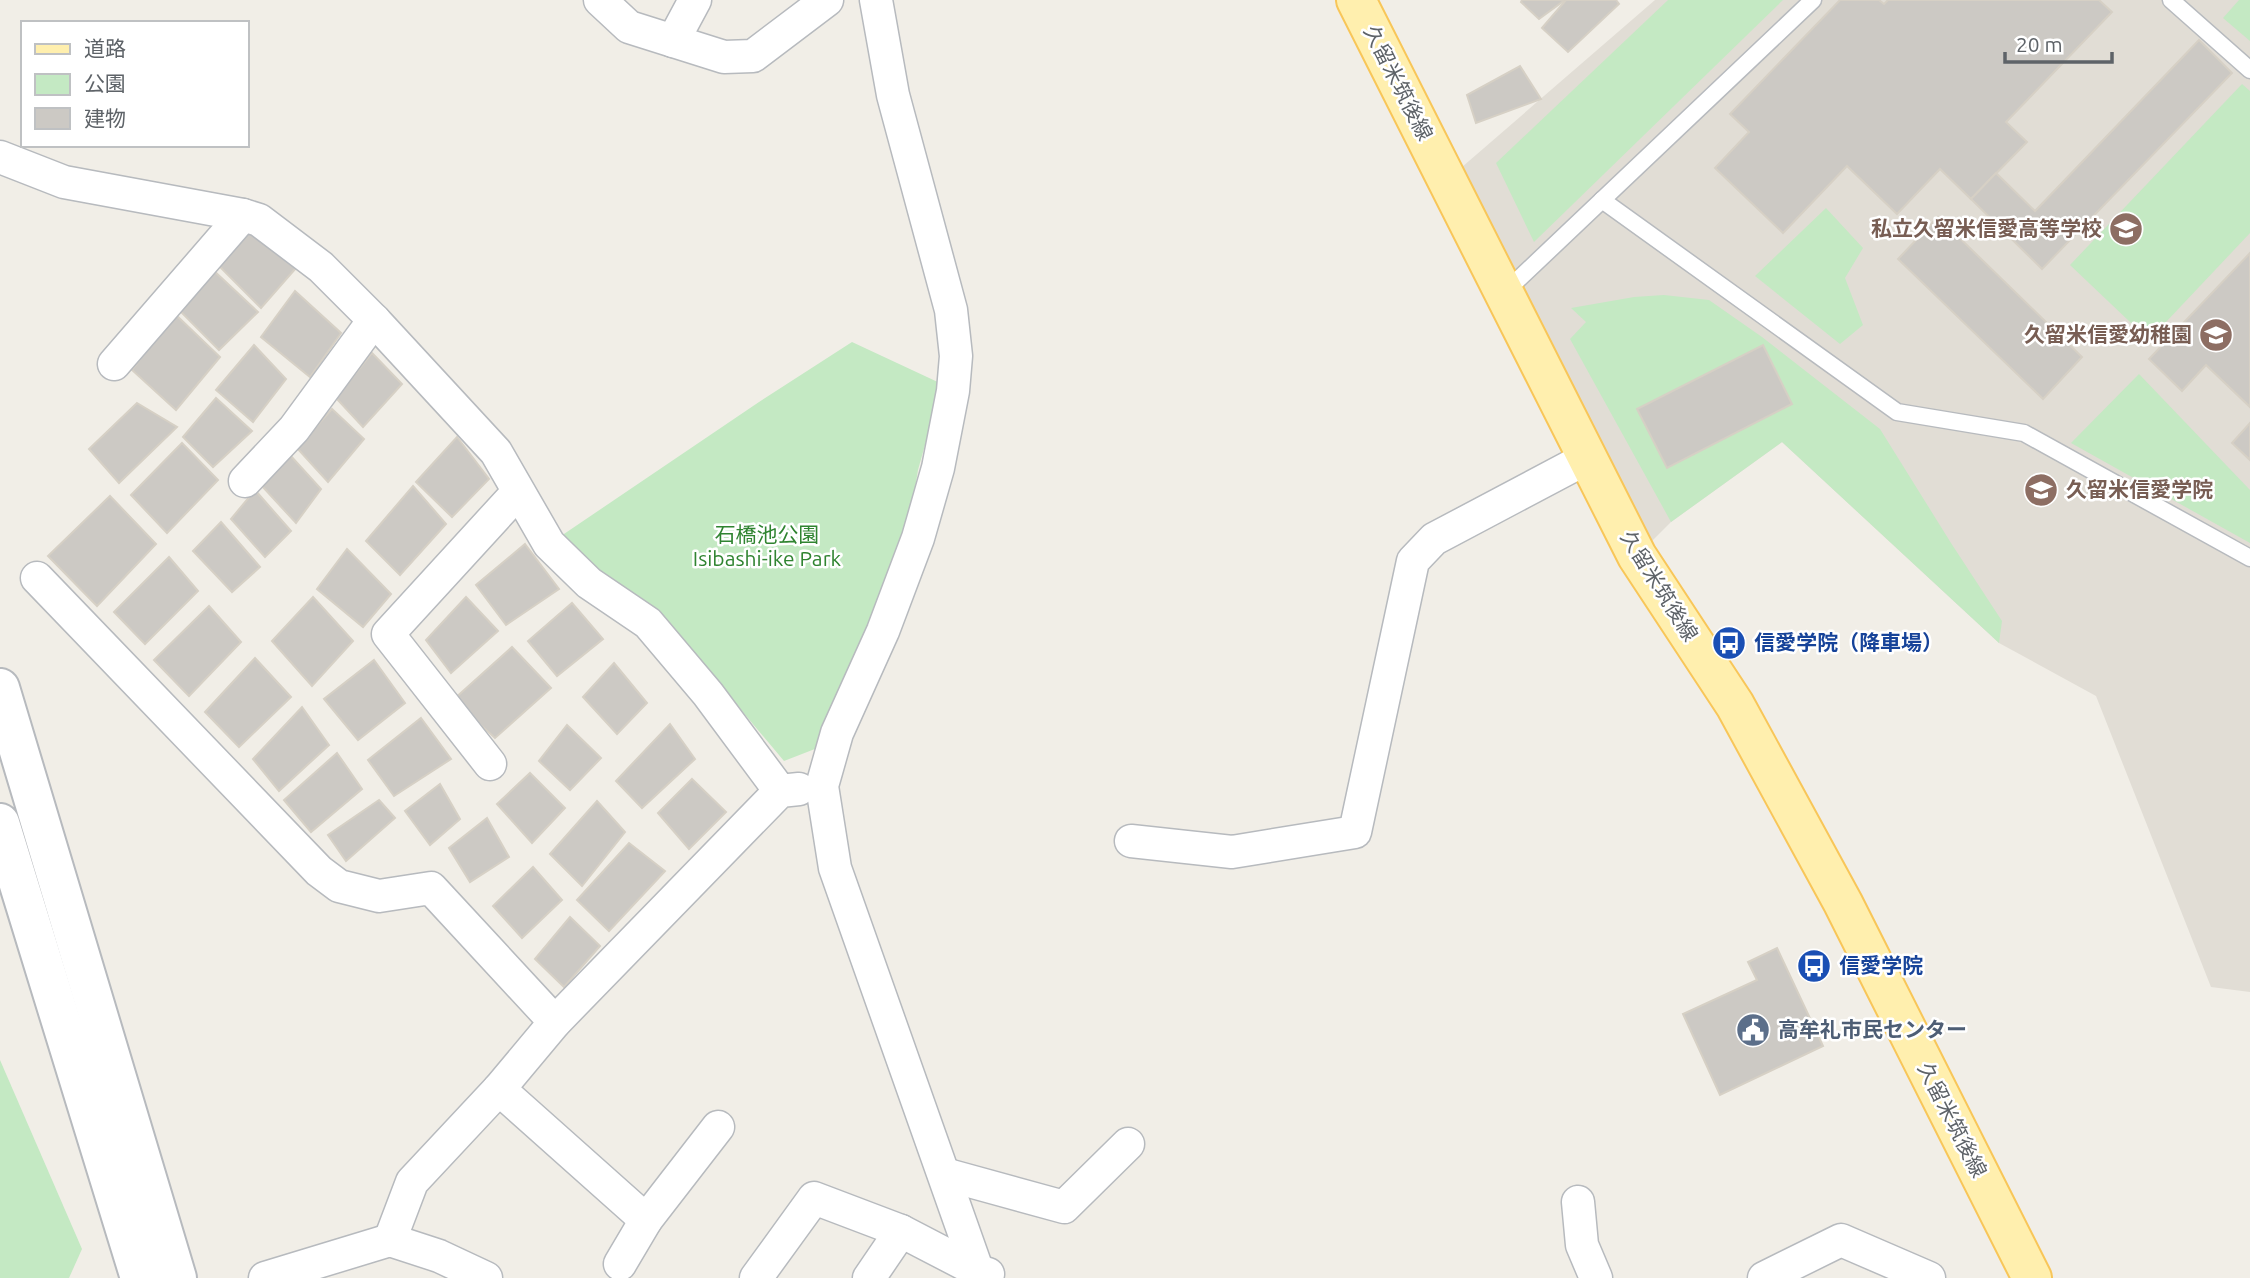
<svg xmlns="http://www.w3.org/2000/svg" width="2250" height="1278" viewBox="0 0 2250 1278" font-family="Ubuntu,'Noto Sans JP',sans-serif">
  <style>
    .education { fill: #e1ddd5 }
    .green { fill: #c4e9c3 }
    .building { fill: #ccc9c4; stroke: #d6d0c5; stroke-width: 2 }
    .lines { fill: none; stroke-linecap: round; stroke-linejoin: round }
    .service-casing { stroke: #b7babe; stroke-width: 19 }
    .minor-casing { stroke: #b7babe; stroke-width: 35 }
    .tertiary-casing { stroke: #b7babe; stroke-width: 42 }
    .primary-casing { stroke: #f8c659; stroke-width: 42 }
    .service { stroke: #fff; stroke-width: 16 }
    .minor { stroke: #fff; stroke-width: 32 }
    .tertiary { stroke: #fff; stroke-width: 38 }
    .primary { stroke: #ffefae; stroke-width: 38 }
    .labels { text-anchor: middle; stroke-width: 5; stroke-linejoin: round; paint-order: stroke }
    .street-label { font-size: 21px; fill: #5e6368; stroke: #fff }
    .education-label { font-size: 21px; font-weight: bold; fill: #785e54; stroke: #fff; text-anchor: end }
    .park-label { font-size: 21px; fill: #308431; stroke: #fff }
    .transit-label { font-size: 21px; font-weight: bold; fill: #164399; stroke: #fff; text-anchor: start }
    .service-label { font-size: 21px; font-weight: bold; fill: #4e5e75; stroke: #fff; text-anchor: start }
  </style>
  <rect width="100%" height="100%" fill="#f1eee7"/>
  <!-- education -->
  <path class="education" d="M1655,0H2250V992L2211,987L2096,696L1999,643L1782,442L1671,522L1637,556L1447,180Z"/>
  <!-- green -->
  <g class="green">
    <path d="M1668,0H1783L1534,242L1496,163Z"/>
    <path d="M2239,0H2250V41L2223,18Z"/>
    <path d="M2242,84L2250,91V233L2149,340L2070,265Z"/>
    <path d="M1826,208L1863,248L1845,278L1863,325L1840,344L1755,276Z"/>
    <path d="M1664,295L1709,300L1762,337L1880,429L1951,543L2002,621L1999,643L1782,442L1671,522L1570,339L1586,322L1571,308L1634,297Z"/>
    <path d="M852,342L942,384L918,470L908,531L820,747L784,761L663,617L587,563L561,536L759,402Z"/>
    <path d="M2139,374L2250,490V543L2071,443Z"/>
    <path d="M0,1060L82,1249L69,1278H0Z"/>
  </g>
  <!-- building -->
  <g class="building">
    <path d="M1522,0H1565L1539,19L1521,2Z"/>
    <path d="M1566,0H1616L1619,4L1568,52L1542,28Z"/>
    <path d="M1840,0H1879L1884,4L1888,0H2099L2112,12L2006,122L2027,142L1971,199L1940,169L1897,214L1847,166L1783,233L1715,168L1749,132L1730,114Z"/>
    <path d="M2199,40L2232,73L2042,269L1971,199L1996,173L2035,211Z"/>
    <path d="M1520,66L1541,99L1476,123L1467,95Z"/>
    <path d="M1938,217L2082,357L2043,399L1898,259Z"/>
    <path d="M249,223L296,268L261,308L217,264Z"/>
    <path d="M2250,253V407L2206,365L2182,391L2149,359Z"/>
    <path d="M212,269L258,312L219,350L180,311Z"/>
    <path d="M295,291L341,333L310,377L261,337Z"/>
    <path d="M175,314L220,357L176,410L132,370Z"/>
    <path d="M254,345L286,379L253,422L216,390Z"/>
    <path d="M1763,345L1792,404L1667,468L1637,409Z"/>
    <path d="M372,353L402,384L363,427L336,398Z"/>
    <path d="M216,398L252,431L213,467L183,437Z"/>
    <path d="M137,403L177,427L119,483L89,449Z"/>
    <path d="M332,409L364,439L328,482L297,448Z"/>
    <path d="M2250,423V460L2232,443Z"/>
    <path d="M457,437L489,479L452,517L416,482Z"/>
    <path d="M182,443L218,480L167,533L131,495Z"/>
    <path d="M289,454L321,489L296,523L261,485Z"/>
    <path d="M413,486L446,524L400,575L366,541Z"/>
    <path d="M255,490L291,531L265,557L231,519Z"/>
    <path d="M110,496L156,544L97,606L48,556Z"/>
    <path d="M221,522L260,567L232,592L193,551Z"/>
    <path d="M525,544L559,589L506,625L476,585Z"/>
    <path d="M347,549L391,594L363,627L317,589Z"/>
    <path d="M169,557L198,591L145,644L114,612Z"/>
    <path d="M313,597L353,641L312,686L272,641Z"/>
    <path d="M466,597L498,631L451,673L426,640Z"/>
    <path d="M572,603L603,639L557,676L528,641Z"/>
    <path d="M209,606L241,642L189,696L154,660Z"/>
    <path d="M512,647L551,688L495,738L453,700Z"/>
    <path d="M255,658L291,697L239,747L205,712Z"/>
    <path d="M374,660L405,703L358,740L324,699Z"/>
    <path d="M614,663L647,703L617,734L583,697Z"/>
    <path d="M302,707L329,745L279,791L253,759Z"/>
    <path d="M421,718L451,759L394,796L368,760Z"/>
    <path d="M670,724L695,759L642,808L616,781Z"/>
    <path d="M567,725L601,758L570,790L539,761Z"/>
    <path d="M337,753L362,789L311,832L284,800Z"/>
    <path d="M530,773L565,808L532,843L497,804Z"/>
    <path d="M692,779L726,812L689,849L658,813Z"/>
    <path d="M440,784L460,819L430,845L405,811Z"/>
    <path d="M379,800L395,818L346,861L328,835Z"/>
    <path d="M597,801L625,832L582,886L550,854Z"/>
    <path d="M487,818L509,857L470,882L449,848Z"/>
    <path d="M629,843L665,871L609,931L577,900Z"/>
    <path d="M533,867L562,900L522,938L493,906Z"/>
    <path d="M570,917L600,946L564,987L535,959Z"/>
    <path d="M1777,948L1823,1046L1720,1095L1683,1014L1757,980L1748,962Z"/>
  </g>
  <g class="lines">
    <!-- service casing -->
    <g class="service-casing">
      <g id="service">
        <path d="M2171,0L2250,70"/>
        <path d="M1602,200L1897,412L2024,433L2250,558"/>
        <path d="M1505,292L1813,0"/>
      </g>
    </g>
    <!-- minor casing -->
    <g class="minor-casing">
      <g id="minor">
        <path d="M600,0L629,27L724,57L753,56L827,0"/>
        <path d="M876,0L893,95L951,310L956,356L953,391L938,468L918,538L883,631L837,733L822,786L835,868L980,1278"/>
        <path d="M673,41L695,0"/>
        <path d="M0,157L64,182L243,215L259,220L321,267L374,320L496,452L549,544L589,583L648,623L708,694L780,791"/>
        <path d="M114,364L243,215"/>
        <path d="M245,481L294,429L374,320"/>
        <path d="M37,578L319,871L339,886L379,896L431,888L555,1022"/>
        <path d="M490,764L388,634L518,492"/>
        <path d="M1131,841L1232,852L1355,832L1413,561L1434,539L1587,458"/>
        <path d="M499,1089L646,1220L718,1127"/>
        <path d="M944,1174L1064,1207L1128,1144"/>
        <path d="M1578,1202L1582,1245L1596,1278"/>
        <path d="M390,1240L412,1182L499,1089L555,1022L780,791L799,789"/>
        <path d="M620,1264L646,1220"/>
        <path d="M265,1278L390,1240L439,1256L486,1278"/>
        <path d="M756,1278L814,1198L901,1231L978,1271L988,1274"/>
        <path d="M869,1278L901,1231"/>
        <path d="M1764,1278L1841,1240L1929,1278"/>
      </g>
    </g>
    <!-- tertiary casing -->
    <g class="tertiary-casing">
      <g id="tertiary">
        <path d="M0,688L177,1278"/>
        <path d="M0,823L140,1278"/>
      </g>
    </g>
    <!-- primary casing -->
    <g class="primary-casing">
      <path id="primary" d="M1356,0L1637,556L1735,705L1843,903L2032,1278"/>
    </g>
    <!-- service -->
    <use href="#service" class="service"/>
    <!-- minor -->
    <use href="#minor" class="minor"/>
    <!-- tertiary -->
    <use href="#tertiary" class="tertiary"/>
    <!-- primary -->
    <use href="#primary" class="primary"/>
  </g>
  <!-- icons -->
  <defs>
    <g id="school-disc" transform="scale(1.75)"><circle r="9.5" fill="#8d6e63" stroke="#fff"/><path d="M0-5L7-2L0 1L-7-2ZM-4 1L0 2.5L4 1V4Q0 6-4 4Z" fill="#fff"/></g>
    <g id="bus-disc" transform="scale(1.75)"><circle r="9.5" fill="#1a4fb4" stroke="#fff"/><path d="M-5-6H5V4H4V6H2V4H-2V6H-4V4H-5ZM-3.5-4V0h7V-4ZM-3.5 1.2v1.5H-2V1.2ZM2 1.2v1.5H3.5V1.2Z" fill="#fff"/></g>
    <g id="civic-disc" transform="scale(1.75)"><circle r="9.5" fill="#5c6f8a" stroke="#fff"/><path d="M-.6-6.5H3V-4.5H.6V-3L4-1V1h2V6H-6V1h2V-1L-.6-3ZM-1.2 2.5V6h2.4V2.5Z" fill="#fff"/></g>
  </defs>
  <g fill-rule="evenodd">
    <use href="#school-disc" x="2126" y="229"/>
    <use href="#school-disc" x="2216" y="335"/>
    <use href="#school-disc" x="2041" y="490"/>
    <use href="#bus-disc" x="1729" y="643"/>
    <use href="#bus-disc" x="1814" y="966"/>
    <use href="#civic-disc" x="1753" y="1030"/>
  </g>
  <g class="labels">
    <!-- street labels -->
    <g class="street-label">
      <text transform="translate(1398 83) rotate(63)" y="7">久留米筑後線</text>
      <text transform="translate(1659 586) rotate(58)" y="7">久留米筑後線</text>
      <text transform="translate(1952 1120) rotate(63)" y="7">久留米筑後線</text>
    </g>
    <!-- education labels -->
    <g class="education-label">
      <text x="2102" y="236">私立久留米信愛高等学校</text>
      <text x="2192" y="342">久留米信愛幼稚園</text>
      <text x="2066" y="497" text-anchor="start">久留米信愛学院</text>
    </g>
    <!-- park labels -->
    <g class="park-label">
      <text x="767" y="542">石橋池公園<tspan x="767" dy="24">Isibashi-ike Park</tspan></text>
    </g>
    <!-- transit labels -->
    <g class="transit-label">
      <text x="1754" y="650">信愛学院（降車場）</text>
      <text x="1839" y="973">信愛学院</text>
    </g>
    <!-- service labels -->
    <g class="service-label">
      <text x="1778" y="1037">高牟礼市民センター</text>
    </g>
  </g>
  <!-- legend -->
  <rect x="21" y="21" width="228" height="126" fill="#ffffff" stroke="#bfc1c3" stroke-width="2"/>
  <rect x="35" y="44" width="35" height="10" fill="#ffefae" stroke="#bfc1c3" stroke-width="2"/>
  <text x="84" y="56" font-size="21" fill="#5e6368">道路</text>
  <rect x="35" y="74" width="35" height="21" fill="#c4e9c3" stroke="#bfc1c3" stroke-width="2"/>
  <text x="84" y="91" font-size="21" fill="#5e6368">公園</text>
  <rect x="35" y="108" width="35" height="21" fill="#ccc9c4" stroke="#bfc1c3" stroke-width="2"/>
  <text x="84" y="126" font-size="21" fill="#5e6368">建物</text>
  <!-- scale -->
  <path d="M2005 52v10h107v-10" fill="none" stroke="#5e6368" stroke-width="3.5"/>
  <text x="2016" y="52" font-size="21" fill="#5e6368" stroke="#ffffff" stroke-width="5" paint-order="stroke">20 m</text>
</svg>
